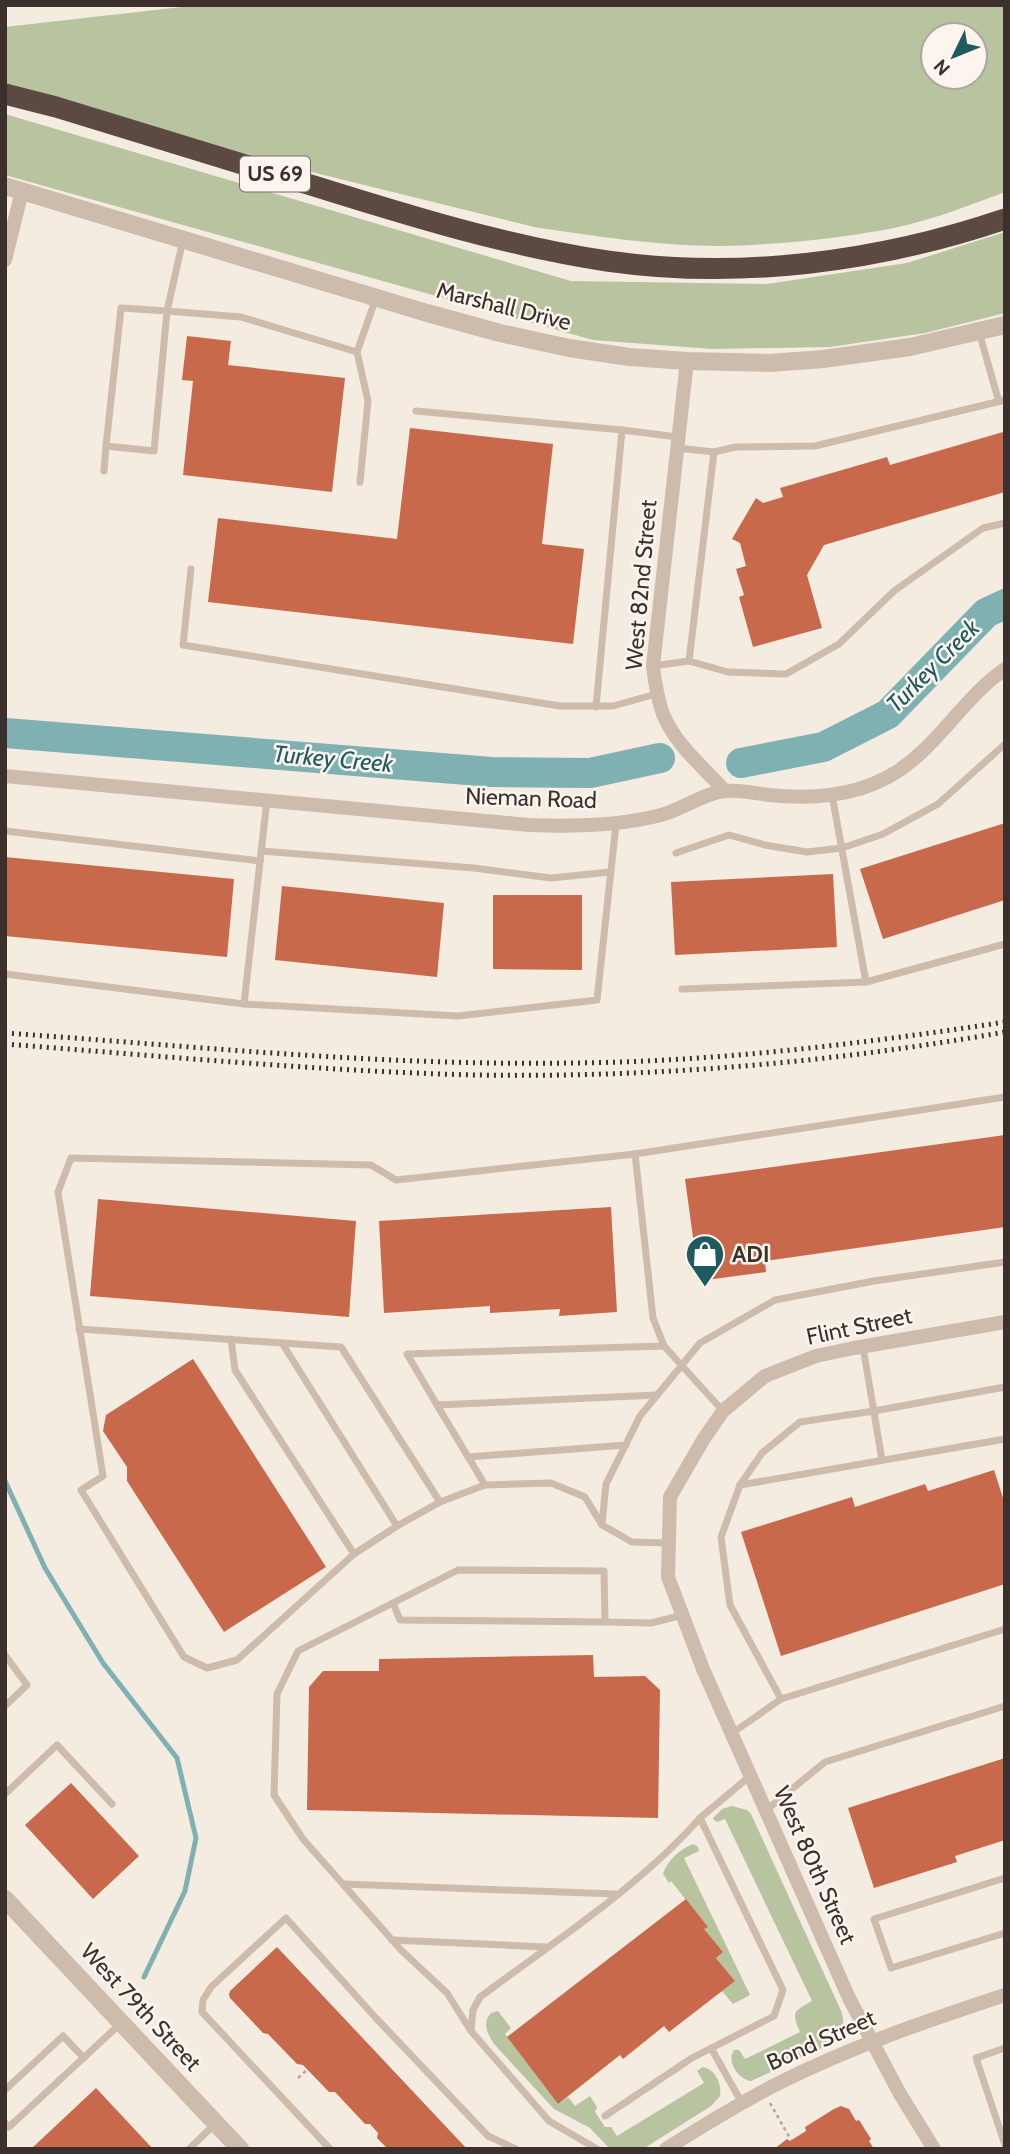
<svg xmlns="http://www.w3.org/2000/svg" width="1010" height="2154" viewBox="0 0 1010 2154" font-family="Cabin,sans-serif">
  <style>
    .green { fill: #b8c4a0; fill-rule: evenodd }
    .lines { fill: none; stroke-linecap: round; stroke-linejoin: round }
    .stream { stroke: #7fb0b2; stroke-width: 5 }
    .river { stroke: #7fb0b2; stroke-width: 30 }
    .building { fill: #c8694b }
    .path { stroke: #b9a596; stroke-width: 2.5; stroke-dasharray: 3.5 3.5; stroke-linecap: butt }
    .service { stroke: #cdbbac; stroke-width: 7 }
    .minor { stroke: #cdbbac; stroke-width: 14 }
    .tertiary { stroke: #cdbbac; stroke-width: 18 }
    .motorway { stroke: #5c4a42; stroke-width: 21 }
    .rail { stroke: #3b302b; stroke-width: 5; stroke-dasharray: 2 5; stroke-linecap: butt }
    .labels { text-anchor: middle; stroke-width: 5; stroke-linejoin: round; paint-order: stroke }
    .shield { fill: #fbf5ee; stroke: #756b66; stroke-width: 2 }
    .shield-label { font-size: 21px; font-weight: bold; fill: #3b302b }
    .street-label { font-size: 23px; fill: #3b302b; stroke: #fbf5ee }
    .poi-label { font-size: 23px; font-weight: bold; fill: #3b302b; stroke: #fbf5ee; text-anchor: start }
    .water-label { font-size: 24px; font-style: italic; fill: #1f5a5e; stroke: #fbf5ee }
  </style>
  <rect width="100%" height="100%" fill="#f4ebe1"/>
  <!-- green -->
  <g class="green">
    <path d="M199,5H1005V192C963,208 921,224 878,231C826,240 771,245 719,246C657,246 595,236 534,227L5,96V27ZM933,35H975V77H933Z"/>
    <path d="M5,114L571,281L767,284L907,263L1005,232V313L925,333L830,347L712,349L593,340L5,175Z"/>
    <path d="M732,1806L747,1810L751,1814L842,2013C845,2027 843,2037 831,2044L751,2081C738,2079 726,2061 734,2050H739L745,2059L800,2032C792,2012 792,2012 812,2001L725,1819L717,1822L714,1820L713,1818L722,1809Z"/>
    <path d="M693,1844L698,1847L699,1851L684,1858L750,1995L733,2004L722,1991L735,1981L716,1958L722,1952L704,1929L707,1926L671,1881L669,1883L663,1874C667,1861 680,1849 693,1844Z"/>
    <path d="M498,2011L511,2028L505,2034L558,2104L568,2097L575,2106L590,2096L597,2107L595,2112L605,2127H611L617,2136L704,2083L697,2071L703,2067C716,2070 722,2084 720,2096L711,2106L643,2149H610L590,2128L554,2109L494,2044C487,2033 482,2023 491,2013Z"/>
  </g>
  <g class="lines">
    <!-- stream -->
    <path class="stream" d="M5,1481L45,1568L103,1663L177,1758L196,1838L185,1891L144,1977"/>
    <!-- river -->
    <g class="river">
      <path d="M5,733L492,772L590,773L660,758"/>
      <path d="M741,763L823,747L888,714L986,613L1005,604"/>
    </g>
  </g>
  <!-- building -->
  <g class="building">
    <path d="M187,336L231,341L228,365L345,378L332,492L183,475L193,381L182,380Z"/>
    <path d="M410,428L553,444L542,544L584,549L573,644L208,602L218,518L397,539Z"/>
    <path d="M1003,432L1005,438V492L824,545L807,575L822,628L753,647L739,597L744,595L736,569L746,566L740,543L732,539L756,498L763,503L783,497L780,488L887,457L890,465Z"/>
    <path d="M1005,823V900L883,939L860,869Z"/>
    <path d="M5,857L234,879L227,957L5,936Z"/>
    <path d="M833,874L837,947L675,955L671,882Z"/>
    <path d="M282,886L444,903L437,977L275,960Z"/>
    <path d="M493,895H582V970L493,969Z"/>
    <path d="M1005,1135V1227L765,1261L766,1272L699,1281L685,1179Z"/>
    <path d="M98,1199L356,1221L349,1317L90,1296Z"/>
    <path d="M611,1207L617,1312L559,1316L560,1309L490,1313V1306L384,1313L379,1221Z"/>
    <path d="M193,1359L326,1567L224,1632L127,1481V1467L103,1431L106,1415Z"/>
    <path d="M994,1470L1005,1504V1584L781,1656L741,1532L852,1497L855,1507L925,1484L928,1491Z"/>
    <path d="M593,1655L594,1677L645,1676L660,1690L658,1818L307,1810L309,1687L323,1671H379V1659Z"/>
    <path d="M1005,1758V1840L955,1856L957,1862L874,1888L848,1808Z"/>
    <path d="M71,1783L139,1856L93,1899L25,1825Z"/>
    <path d="M686,1899L708,1927L704,1929L723,1952L716,1958L735,1981L669,2032L664,2026L623,2059L620,2055L558,2104L507,2037Z"/>
    <path d="M277,1947L467,2149H388L377,2138L378,2133L370,2124H365L335,2092H329L303,2065L297,2064L268,2034L263,2033L230,1998L229,1995L230,1991Z"/>
    <path d="M96,2088L153,2149H31Z"/>
    <path d="M841,2106L849,2109L856,2121L859,2120L871,2139L869,2141L874,2149H774L787,2139L790,2141L806,2131L805,2127L834,2109Z"/>
  </g>
  <g class="lines">
    <!-- path -->
    <g class="path">
      <path d="M298,2078L308,2069"/>
      <path d="M770,2103L791,2140"/>
    </g>
    <!-- service -->
    <g class="service">
      <path d="M183,240L167,311L241,317L357,352"/>
      <path d="M121,308L167,311L154,451L106,446Z"/>
      <path d="M979,332L999,402"/>
      <path d="M416,411L622,430L596,707"/>
      <path d="M622,430L678,437"/>
      <path d="M677,448L714,452L689,661"/>
      <path d="M714,452L736,447L815,446L1005,400"/>
      <path d="M104,471L106,446"/>
      <path d="M360,482L368,401L357,352L376,298"/>
      <path d="M191,569L183,645L560,706H613L656,694"/>
      <path d="M653,666L689,661L728,672L786,674L839,644L894,591L983,528L1005,523"/>
      <path d="M832,795L866,982"/>
      <path d="M5,831L260,861"/>
      <path d="M261,851L474,868L551,878L610,872"/>
      <path d="M676,853L729,835L765,845L807,852L842,848L883,834L938,804L1005,744"/>
      <path d="M5,974L244,1004L458,1016L597,1000L616,824"/>
      <path d="M682,989L866,982L1005,944"/>
      <path d="M244,1004L267,800"/>
      <path d="M635,1154L1005,1097"/>
      <path d="M79,1329L341,1347L440,1502"/>
      <path d="M231,1339L235,1370L354,1554"/>
      <path d="M282,1343L397,1526"/>
      <path d="M863,1347L882,1460"/>
      <path d="M437,1405L407,1354L664,1346"/>
      <path d="M468,1457L626,1445"/>
      <path d="M485,1485L437,1405L657,1395"/>
      <path d="M740,1485L1005,1439"/>
      <path d="M602,1524L606,1484L640,1416L700,1343L775,1300L874,1281L1005,1262"/>
      <path d="M669,1543L632,1542L602,1525L585,1497L551,1483L485,1485L440,1502L397,1526L354,1554L237,1660L207,1668L184,1657L81,1490L103,1476L58,1192L71,1158L371,1165L396,1180L635,1154L653,1318L664,1346L723,1411"/>
      <path d="M393,1603L400,1620L605,1622"/>
      <path d="M5,1655L27,1685L5,1706"/>
      <path d="M781,1699L730,1605L721,1537L740,1485L762,1453L800,1422L874,1411L1005,1387"/>
      <path d="M731,1734L781,1699L1005,1629"/>
      <path d="M5,1794L57,1745L112,1804"/>
      <path d="M765,1811L825,1762L1005,1706"/>
      <path d="M1005,1878L874,1919L891,1968L1005,1933"/>
      <path d="M343,1884L615,1894"/>
      <path d="M392,1940L546,1947"/>
      <path d="M471,2031L447,1993L401,1950L303,1839L274,1795L277,1694L298,1651L458,1570L604,1571L605,1622L651,1623L683,1615"/>
      <path d="M711,2048L742,2103"/>
      <path d="M1005,2048L976,2058L1005,2145"/>
      <path d="M5,2090L63,2036L84,2058"/>
      <path d="M605,2116L692,2058L774,2016L783,1990L700,1818L750,1776"/>
      <path d="M5,2123L9,2127L121,2023"/>
      <path d="M189,2149L216,2123"/>
      <path d="M330,2149L202,2012L203,2000L211,1987L286,1918L375,2017L488,2136L516,2149"/>
      <path d="M597,2149L549,2121L471,2031L473,2010L480,1997C554,1942 639,1887 700,1818"/>
    </g>
    <!-- minor -->
    <g class="minor">
      <path d="M5,260L22,191"/>
      <path d="M687,361L653,666C655,683 657,698 663,714C675,744 703,767 724,790"/>
      <path d="M5,776L529,825C574,827 618,826 661,815C680,810 709,791 726,791C740,790 755,793 769,795C810,799 851,797 888,777C936,751 961,699 1005,669"/>
      <path d="M666,2149C704,2125 741,2102 781,2082C853,2046 929,2020 1005,1995"/>
      <path d="M934,2149L900,2094L849,1998L703,1669L668,1577L670,1497L703,1440L723,1411L765,1376L816,1356L854,1348L1005,1322"/>
    </g>
    <!-- tertiary -->
    <g class="tertiary">
      <path d="M5,186L427,313L500,333L569,348L629,357L687,361L770,363L823,359L910,347L1005,325"/>
      <path d="M5,1899L240,2149"/>
    </g>
    <!-- motorway -->
    <path class="motorway" d="M5,94L56,107C142,134 228,160 314,186C410,216 507,246 607,261C740,280 878,262 1005,219"/>
    <!-- rail -->
    <g class="rail">
      <path d="M5,1033C193,1046 381,1066 569,1063C715,1062 860,1044 1005,1022"/>
      <path d="M5,1044C161,1056 318,1071 474,1075C652,1078 830,1063 1005,1032"/>
    </g>
  </g>
  <!-- icons -->
  <defs>
    <g id="shop-pin" transform="scale(2.0125)"><path d="M0 17L-7.5 6A9.5 9.5 0 1 1 7.5 6Z" fill="#1f5a5e" stroke="#fbf5ee"/><path d="M-5-2.5h2.3a2.7 3.5 0 0 1 5.4 0H5L5.5 6h-11ZM-1.5-2.5h3a1.5 2.3 0 0 0-3 0Z" fill="#fff"/></g>
  </defs>
  <g fill-rule="evenodd">
    <use href="#shop-pin" x="705" y="1254"/>
  </g>
  <g class="labels">
    <!-- shield labels -->
    <rect class="shield" x="240" y="156.5" width="70" height="35" rx="5"/>
    <g class="shield-label">
      <text x="275" y="181">US 69</text>
    </g>
    <!-- street labels -->
    <g class="street-label">
      <text transform="translate(504 306) rotate(14)" y="8">Marshall Drive</text>
      <text transform="translate(641 585) rotate(-85)" y="8">West 82nd Street</text>
      <text transform="translate(531 798) rotate(2)" y="8">Nieman Road</text>
      <text transform="translate(859 1326) rotate(-12)" y="8">Flint Street</text>
      <text transform="translate(815 1865) rotate(66)" y="8">West 80th Street</text>
      <text transform="translate(141 2007) rotate(47)" y="8">West 79th Street</text>
      <text transform="translate(821 2040) rotate(-24)" y="8">Bond Street</text>
    </g>
    <!-- poi labels -->
    <g class="poi-label">
      <text x="732" y="1262">ADI</text>
    </g>
    <!-- water labels -->
    <g class="water-label">
      <text transform="translate(933 666) rotate(-45)" y="8">Turkey Creek</text>
      <text transform="translate(333 759) rotate(5)" y="8">Turkey Creek</text>
    </g>
  </g>
  <!-- border -->
  <rect width="1010" height="2154" fill="none" stroke="#3b302b" stroke-width="14"/>
  <!-- north arrow -->
  <g transform="translate(954 56) rotate(227)"><circle r="33" fill="#fbf5ee" stroke="#aea6a0" stroke-width="2"/>
  <path d="M0-5L12 26L0 18L-12 26Z" fill="#1f5a5e"/>
  <text y="-10" font-size="19" font-weight="bold" text-anchor="middle" fill="#3b302b">N</text>
  </g>
</svg>
